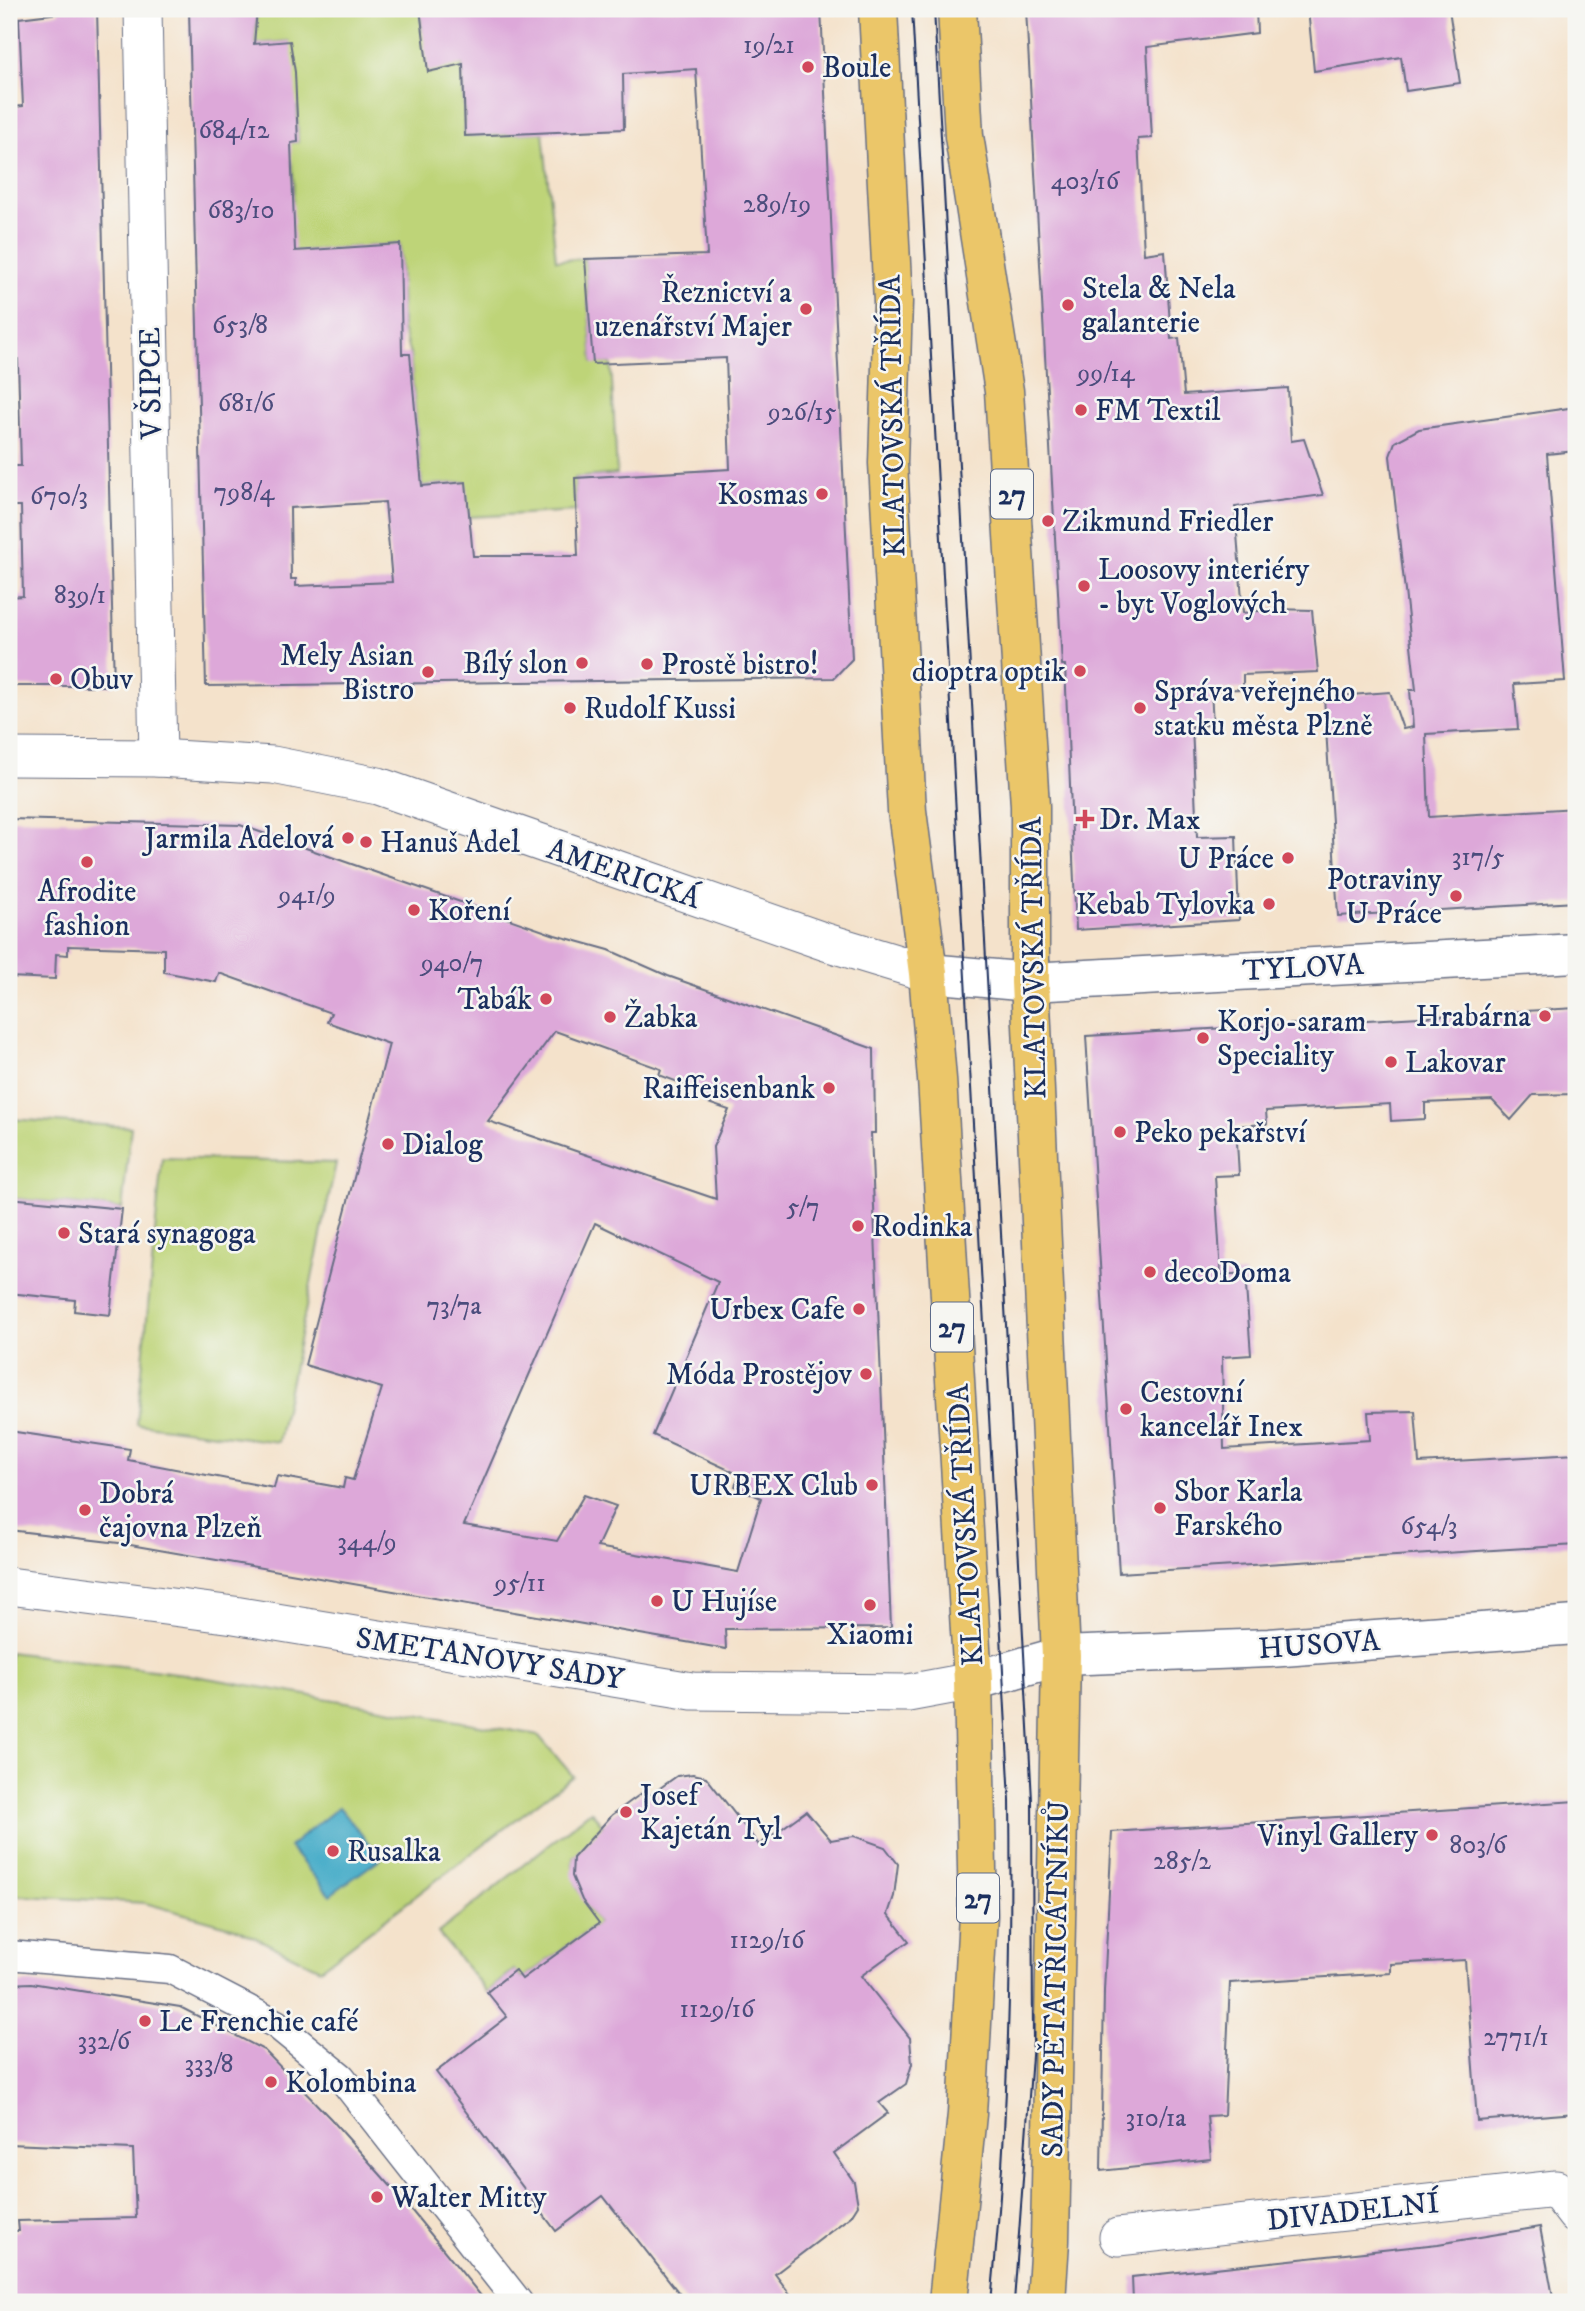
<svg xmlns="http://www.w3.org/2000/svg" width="1585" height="2311" viewBox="0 0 1585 2311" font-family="'IM FELL DW Pica',serif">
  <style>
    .green { fill: #bed478; stroke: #6c826b; stroke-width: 2 }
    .water { fill: #4aadc9; stroke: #326e94; stroke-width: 2 }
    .building { fill: #dda8d9; fill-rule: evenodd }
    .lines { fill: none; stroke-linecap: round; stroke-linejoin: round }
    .pedestrian-casing { stroke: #676e84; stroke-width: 31 }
    .minor-casing { stroke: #676e84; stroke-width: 39 }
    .tertiary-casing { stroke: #676e84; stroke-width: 41 }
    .primary-casing { stroke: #676e84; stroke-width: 41 }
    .pedestrian { stroke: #fff; stroke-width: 28 }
    .minor { stroke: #fff; stroke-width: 37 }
    .tertiary { stroke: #fff; stroke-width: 38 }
    .primary { stroke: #ebc669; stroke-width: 38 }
    .tram { stroke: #1b2f5e; stroke-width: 2 }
    .poi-dot { fill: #d1495b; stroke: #f6f6f2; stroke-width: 2.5 }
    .labels { text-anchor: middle; stroke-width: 5; stroke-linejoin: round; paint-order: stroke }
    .number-label { font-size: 26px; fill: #4c4d7d }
    .shield { fill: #f6f6f2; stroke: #5d6b8a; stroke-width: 2 }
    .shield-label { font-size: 28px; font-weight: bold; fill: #1b2f5e }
    .poi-label { font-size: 30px; fill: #1b2f5e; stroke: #f6f6f2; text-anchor: start }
    .street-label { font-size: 30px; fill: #1b2f5e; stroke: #f6f6f2 }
  </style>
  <rect width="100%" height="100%" fill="#f6f6f2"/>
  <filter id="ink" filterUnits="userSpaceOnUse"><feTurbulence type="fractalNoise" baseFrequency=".0143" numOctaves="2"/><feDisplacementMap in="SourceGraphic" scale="14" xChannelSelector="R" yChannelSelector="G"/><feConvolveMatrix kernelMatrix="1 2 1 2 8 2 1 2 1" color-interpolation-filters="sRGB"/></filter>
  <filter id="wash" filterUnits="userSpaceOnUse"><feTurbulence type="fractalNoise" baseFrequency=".00686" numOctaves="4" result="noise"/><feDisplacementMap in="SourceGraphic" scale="28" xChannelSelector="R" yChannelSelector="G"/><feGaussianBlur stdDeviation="1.57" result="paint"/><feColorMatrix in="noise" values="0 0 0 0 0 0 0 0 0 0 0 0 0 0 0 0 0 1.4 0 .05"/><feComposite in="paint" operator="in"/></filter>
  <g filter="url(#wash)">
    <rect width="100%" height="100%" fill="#f4e2cb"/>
    <!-- green -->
    <g class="green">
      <path d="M257,9H420L423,31L461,25L465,136L543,132L556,260L585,259L593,363H611L617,474L575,478L576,511L469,517L465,482L422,486L410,354L402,329L400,244L286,252C290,217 302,174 284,143L298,142L297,107H282L289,41L254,44Z"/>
      <path d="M9,1119L131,1127L122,1209L9,1198Z"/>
      <path d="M162,1158L336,1163L278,1442L137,1424Z"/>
      <path d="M9,1652L184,1674L538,1735L573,1776L320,1969L235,1928L145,1903L9,1895Z"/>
      <path d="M591,1811L605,1828L573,1858C571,1885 584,1902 599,1923L522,1979L514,1970L487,1992L438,1933Z"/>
    </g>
    <!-- water -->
    <path class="water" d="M339,1807L381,1858L330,1895L289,1847Z"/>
    <g id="blocks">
      <!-- building -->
      <g class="building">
        <path d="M59,9H97L114,686H9V597L23,596L21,506H9V466H21L18,359L9,360V147H14L13,107L23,106L19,18L59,13Z"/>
        <path d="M189,9H257L254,44L290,41L295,72L298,142L291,143L295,251L400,244L402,354H410L422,486L466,482L473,556H578L575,478L730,469L726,358L593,364L585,259L707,255L696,69L623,74L624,129L465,136L463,64L428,72L420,9H821L852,659L834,678L206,686ZM385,502L392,582L296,586V579H291L290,508Z"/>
        <path d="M1026,9H1256L1257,33L1147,47L1152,138L1138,139L1144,254L1165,251L1171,339L1179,338L1184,395L1288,388L1291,441L1304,439L1323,495L1235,507L1243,613L1275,609L1312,610L1318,672L1243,675V689L1211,690L1213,725L1192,726L1197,837L1236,836L1239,920L1076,930L1065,665H1062Z"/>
        <path d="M1308,9H1449L1460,83L1406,91L1401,57L1314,71Z"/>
        <path d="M1576,407V451L1547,454L1565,681L1514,684L1518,729L1426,734L1429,817L1576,808V902L1338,916L1324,697L1390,692L1403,729L1413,727L1410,690H1416L1390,456L1395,442L1419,429Z"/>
        <path d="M9,819L240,825L555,935L609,950L668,976L874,1049L875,1133H871L891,1628L725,1629L726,1649L119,1543L9,1530V1431L130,1449L128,1460L274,1488L277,1476L343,1488L345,1478L353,1480L382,1388L305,1365L389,1044L327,1022L331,1013L219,973L216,982L164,972V949L68,946V955L56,954L55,979L9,977ZM555,1031L661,1069L659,1075L697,1089L705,1102L729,1110L713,1147L716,1199L488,1121ZM595,1223L718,1282L653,1435L740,1475L735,1486L761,1498L738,1572L597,1547L616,1506L584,1495L557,1541L464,1525Z"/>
        <path d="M1576,1008V1094L1533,1095L1511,1120L1492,1100L1425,1103V1119L1391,1121L1390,1104L1266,1111L1267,1124L1236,1126L1239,1175L1215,1176L1221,1275L1245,1273L1251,1355L1222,1357L1224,1449L1370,1440L1368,1412L1415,1411L1419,1463L1576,1454V1545L1119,1573L1086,1036Z"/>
        <path d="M9,1198L122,1209L110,1315L74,1311L75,1300L9,1293Z"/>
        <path d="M693,1774L706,1777L759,1845L806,1811L831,1840L854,1836L885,1847L898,1864L894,1896L888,1914L909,1941L861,1976L910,2038L912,2064L906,2084L879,2103L888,2113L834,2153L854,2182L858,2205L851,2216L775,2274L796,2302H686L603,2196L556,2231L436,2072L507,2017L487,1992L515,1970L522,1979L599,1923L582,1900L572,1876L573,1858L612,1815L642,1793L646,1798L677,1776Z"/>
        <path d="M1576,1801V2113L1477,2121L1465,1960L1391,1964V1973L1230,1983L1224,2115L1207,2116L1211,2159L1101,2171L1104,1991L1112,1832Z"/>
        <path d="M31,1983L180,2007L264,2050L331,2119L403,2200L486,2302H9V2231H19L18,2221L136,2218L133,2149L9,2144V1984Z"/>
        <path d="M1540,2227L1554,2302H1133L1132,2277L1438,2244Z"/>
      </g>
    </g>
  </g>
  <g filter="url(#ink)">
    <use href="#blocks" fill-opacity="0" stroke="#676e84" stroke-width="2"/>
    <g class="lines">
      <!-- pedestrian casing -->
      <g class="pedestrian-casing">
        <path id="pedestrian" d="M9,1955L170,1969L276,2024L341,2077L518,2302"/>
      </g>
      <!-- minor casing -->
      <g class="minor-casing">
        <g id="minor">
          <path d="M143,9L158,758"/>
          <path d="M9,757L158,758L273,765L378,786L826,942L928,973"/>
          <path d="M9,1586L234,1615L692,1691L908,1693L973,1681"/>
          <path d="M1118,2237L1556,2189L1576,2215"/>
        </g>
      </g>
      <!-- tertiary casing -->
      <g class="tertiary-casing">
        <g id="tertiary">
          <path d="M928,973L1030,982L1576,953"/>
          <path d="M973,1681L1061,1656L1269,1648L1576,1625"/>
        </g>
      </g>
      <!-- primary casing -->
      <g class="primary-casing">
        <g id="primary">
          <path d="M878,9L893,302L888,463L907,811L928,973L937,1079L973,1681L978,1915L967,2114L948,2302"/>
          <path d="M957,9L964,136L1004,391L1030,806V982L1061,1656L1050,2241L1046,2302"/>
        </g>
      </g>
      <!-- pedestrian -->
      <use href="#pedestrian" class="pedestrian"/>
      <!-- minor -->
      <use href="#minor" class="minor"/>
      <!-- tertiary -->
      <use href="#tertiary" class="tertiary"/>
      <!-- primary -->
      <use href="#primary" class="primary"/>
      <!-- tram -->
      <g class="tram">
        <path d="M912,9L1010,1800C1012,1968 1008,2135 991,2302"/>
        <path d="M934,9L1032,1800L1033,2042L1014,2302"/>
      </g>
    </g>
  </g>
  <!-- markers -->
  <g class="poi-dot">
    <circle cx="808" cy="67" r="7"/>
    <circle cx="1068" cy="305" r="7"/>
    <circle cx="806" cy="309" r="7"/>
    <circle cx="1081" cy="410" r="7"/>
    <circle cx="822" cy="494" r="7"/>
    <circle cx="1048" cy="521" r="7"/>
    <circle cx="1084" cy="586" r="7"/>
    <circle cx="582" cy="663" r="7"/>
    <circle cx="647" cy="664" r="7"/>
    <circle cx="1080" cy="671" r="7"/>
    <circle cx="428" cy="672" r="7"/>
    <circle cx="56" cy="679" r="7"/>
    <circle cx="570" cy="708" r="7"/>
    <circle cx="1140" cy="708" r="7"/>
    <path d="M1081.5 808.5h7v7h7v7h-7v7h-7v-7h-7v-7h7z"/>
    <circle cx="348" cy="838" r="7"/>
    <circle cx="366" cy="842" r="7"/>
    <circle cx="1288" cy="858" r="7"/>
    <circle cx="87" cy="862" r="7"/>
    <circle cx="1456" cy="896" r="7"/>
    <circle cx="1269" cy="904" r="7"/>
    <circle cx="414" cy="910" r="7"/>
    <circle cx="546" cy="999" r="7"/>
    <circle cx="1545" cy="1016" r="7"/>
    <circle cx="610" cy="1017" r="7"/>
    <circle cx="1203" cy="1038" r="7"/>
    <circle cx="1391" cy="1062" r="7"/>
    <circle cx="829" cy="1088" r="7"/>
    <circle cx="1120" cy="1132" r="7"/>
    <circle cx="388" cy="1144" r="7"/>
    <circle cx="858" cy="1226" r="7"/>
    <circle cx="64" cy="1233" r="7"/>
    <circle cx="1150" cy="1272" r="7"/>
    <circle cx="859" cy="1309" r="7"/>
    <circle cx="866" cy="1374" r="7"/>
    <circle cx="1126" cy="1409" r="7"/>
    <circle cx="872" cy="1485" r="7"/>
    <circle cx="1160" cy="1508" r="7"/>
    <circle cx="85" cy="1510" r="7"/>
    <circle cx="657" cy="1601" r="7"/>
    <circle cx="870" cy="1605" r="7"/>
    <circle cx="626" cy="1812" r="7"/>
    <circle cx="1432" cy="1835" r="7"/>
    <circle cx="333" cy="1851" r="7"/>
    <circle cx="145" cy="2021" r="7"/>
    <circle cx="271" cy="2082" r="7"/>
    <circle cx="377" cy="2197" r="7"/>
  </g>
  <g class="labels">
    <!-- number labels -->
    <g class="number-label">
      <text x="769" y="53">19/21</text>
      <text x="234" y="138">684/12</text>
      <text x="1085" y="189">403/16</text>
      <text x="777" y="212">289/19</text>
      <text x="241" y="218">683/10</text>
      <text x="240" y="333">653/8</text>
      <text x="1106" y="381">99/14</text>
      <text x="246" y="411">681/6</text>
      <text x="802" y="420">926/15</text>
      <text x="244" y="500">798/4</text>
      <text x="59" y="504">670/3</text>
      <text x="80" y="603">839/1</text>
      <text x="1478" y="865">317/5</text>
      <text x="307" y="903">941/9</text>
      <text x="452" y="971">940/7</text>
      <text x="803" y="1215">5/7</text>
      <text x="454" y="1314">73/7a</text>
      <text x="1429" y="1534">654/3</text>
      <text x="367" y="1550">344/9</text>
      <text x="520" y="1591">95/11</text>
      <text x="1478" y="1853">803/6</text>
      <text x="1182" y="1869">285/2</text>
      <text x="767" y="1948">1129/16</text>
      <text x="717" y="2017">1129/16</text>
      <text x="1516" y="2045">2771/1</text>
      <text x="104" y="2049">332/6</text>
      <text x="209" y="2072">333/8</text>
      <text x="1156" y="2126">310/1a</text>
    </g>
    <!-- shield labels -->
    <g class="shield">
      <rect x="991" y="469.5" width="42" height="49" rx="5"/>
      <rect x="931" y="1302.5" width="42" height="49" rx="5"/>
      <rect x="957" y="1873.5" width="42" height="49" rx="5"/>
    </g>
    <g class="shield-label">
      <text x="1012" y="504">27</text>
      <text x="952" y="1337">27</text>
      <text x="978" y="1908">27</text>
    </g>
    <!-- poi labels -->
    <g class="poi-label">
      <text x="822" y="77">Boule</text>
      <text x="1082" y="298">Stela &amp; Nela<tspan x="1082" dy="34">galanterie</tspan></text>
      <text x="792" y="302" text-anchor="end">Řeznictví a<tspan x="792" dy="34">uzenářství Majer</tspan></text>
      <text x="1095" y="420">FM Textil</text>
      <text x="808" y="504" text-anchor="end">Kosmas</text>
      <text x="1062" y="531">Zikmund Friedler</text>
      <text x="1098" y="579">Loosovy interiéry<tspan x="1098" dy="34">- byt Voglových</tspan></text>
      <text x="414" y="665" text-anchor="end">Mely Asian<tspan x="414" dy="34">Bistro</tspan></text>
      <text x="568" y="673" text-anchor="end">Bílý slon</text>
      <text x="661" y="674">Prostě bistro!</text>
      <text x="1066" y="681" text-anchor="end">dioptra optik</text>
      <text x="70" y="689">Obuv</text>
      <text x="1154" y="701">Správa veřejného<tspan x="1154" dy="34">statku města Plzně</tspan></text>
      <text x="584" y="718">Rudolf Kussi</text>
      <text x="1099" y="829">Dr. Max</text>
      <text x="334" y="848" text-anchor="end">Jarmila Adelová</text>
      <text x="380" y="852">Hanuš Adel</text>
      <text x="1274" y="868" text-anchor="end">U Práce</text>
      <text x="1442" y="889" text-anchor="end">Potraviny<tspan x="1442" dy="34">U Práce</tspan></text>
      <text x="87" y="901" text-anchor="middle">Afrodite<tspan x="87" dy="34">fashion</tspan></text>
      <text x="1255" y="914" text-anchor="end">Kebab Tylovka</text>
      <text x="428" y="920">Koření</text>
      <text x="532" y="1009" text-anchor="end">Tabák</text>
      <text x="1531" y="1026" text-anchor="end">Hrabárna</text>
      <text x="624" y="1027">Žabka</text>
      <text x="1217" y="1031">Korjo-saram<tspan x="1217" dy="34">Speciality</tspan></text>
      <text x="1405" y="1072">Lakovar</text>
      <text x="815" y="1098" text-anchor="end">Raiffeisenbank</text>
      <text x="1134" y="1142">Peko pekařství</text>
      <text x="402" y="1154">Dialog</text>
      <text x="872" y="1236">Rodinka</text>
      <text x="78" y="1243">Stará synagoga</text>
      <text x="1164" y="1282">decoDoma</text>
      <text x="845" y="1319" text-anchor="end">Urbex Cafe</text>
      <text x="852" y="1384" text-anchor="end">Móda Prostějov</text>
      <text x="1140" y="1402">Cestovní<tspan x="1140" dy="34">kancelář Inex</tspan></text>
      <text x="858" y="1495" text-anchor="end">URBEX Club</text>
      <text x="1174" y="1501">Sbor Karla<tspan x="1174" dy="34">Farského</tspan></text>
      <text x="99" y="1503">Dobrá<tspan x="99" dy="34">čajovna Plzeň</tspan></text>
      <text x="671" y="1611">U Hujíse</text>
      <text x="870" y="1644" text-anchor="middle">Xiaomi</text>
      <text x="640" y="1805">Josef<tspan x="640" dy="34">Kajetán Tyl</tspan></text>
      <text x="1418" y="1845" text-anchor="end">Vinyl Gallery</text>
      <text x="347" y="1861">Rusalka</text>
      <text x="159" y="2031">Le Frenchie café</text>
      <text x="285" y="2092">Kolombina</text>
      <text x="391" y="2207">Walter Mitty</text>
    </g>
    <!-- street labels -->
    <g class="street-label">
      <text transform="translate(150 383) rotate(-91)" y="10">V ŠIPCE</text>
      <text transform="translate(892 416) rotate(-91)" y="10">KLATOVSKÁ TŘÍDA</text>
      <text transform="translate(624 873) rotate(19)" y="10">AMERICKÁ</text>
      <text transform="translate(1033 958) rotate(-91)" y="10">KLATOVSKÁ TŘÍDA</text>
      <text transform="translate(1303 967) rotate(-3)" y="10">TYLOVA</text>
      <text transform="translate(965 1525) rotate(-93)" y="10">KLATOVSKÁ TŘÍDA</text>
      <text transform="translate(1319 1644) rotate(-4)" y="10">HUSOVA</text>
      <text transform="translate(490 1658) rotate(9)" y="10">SMETANOVY SADY</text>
      <text transform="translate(1055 1979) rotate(-89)" y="10">SADY PĚTATŘICÁTNÍKŮ</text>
      <text transform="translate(1353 2211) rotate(-6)" y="10">DIVADELNÍ</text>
    </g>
  </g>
  <!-- margin -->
  <rect width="1585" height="2311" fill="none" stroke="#f6f6f2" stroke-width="35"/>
</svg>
